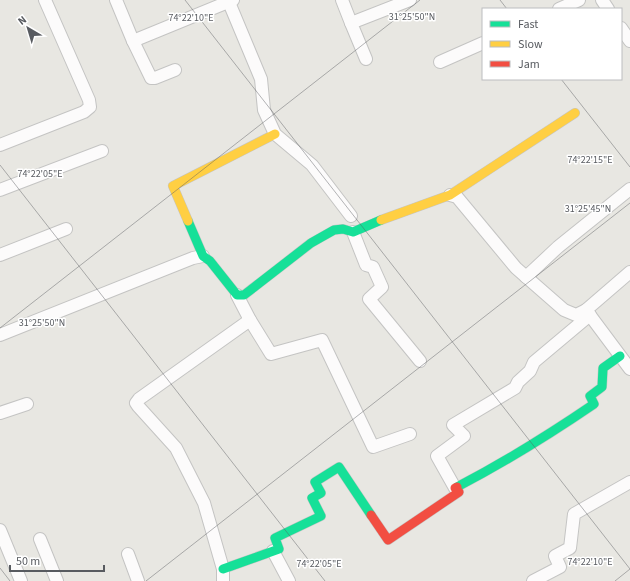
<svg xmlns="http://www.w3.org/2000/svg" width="630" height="581" viewBox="0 0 630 581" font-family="'Source Sans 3',sans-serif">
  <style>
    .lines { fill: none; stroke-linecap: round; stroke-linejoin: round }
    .street-casing { stroke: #c4c4c3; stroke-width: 14 }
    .fast-casing { stroke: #c5c5c4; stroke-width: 10 }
    .slow-casing { stroke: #c5c5c4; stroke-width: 10 }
    .jam-casing { stroke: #c5c5c4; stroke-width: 10 }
    .street { stroke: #fcfbfb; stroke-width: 12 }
    .fast { stroke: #16e098; stroke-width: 9 }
    .slow { stroke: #ffcf43; stroke-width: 9 }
    .jam { stroke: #f24e42; stroke-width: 9 }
    .ticks { fill: none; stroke: #585b60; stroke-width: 1; stroke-opacity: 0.45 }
    .ticks-label { font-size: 10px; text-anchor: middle; fill: #585b60; stroke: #fff; stroke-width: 3; stroke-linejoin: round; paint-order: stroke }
  </style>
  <rect width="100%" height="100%" fill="#e8e7e2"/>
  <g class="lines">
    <!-- street casing -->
    <g class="street-casing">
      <g id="street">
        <path d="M116,0L133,41L151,78H155L175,70"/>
        <path d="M228,0L261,79L264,110L275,134L312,165L351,216"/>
        <path d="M342,0L351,23"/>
        <path d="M602,0L608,9"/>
        <path d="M559,9L579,0"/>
        <path d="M621,28L630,41"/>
        <path d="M133,41L233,0"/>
        <path d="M366,59L351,23L410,0"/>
        <path d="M440,62L483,43"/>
        <path d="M0,145L84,112L90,107L89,100L45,0"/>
        <path d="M0,190L102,151"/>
        <path d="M450,195L457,197L516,268L564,310L576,315L586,310L630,272"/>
        <path d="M353,232L366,265L373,267L382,287L369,299L420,361"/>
        <path d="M0,255L66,229"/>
        <path d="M526,277L558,247L630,189"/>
        <path d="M237,295L250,320"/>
        <path d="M586,310L630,369"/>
        <path d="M0,335L193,258L203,256"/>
        <path d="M0,413L27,404"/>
        <path d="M455,488L437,456L464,436L453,425L515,388L518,382L530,371L534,362L590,315"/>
        <path d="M0,530L21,581"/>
        <path d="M40,539L57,581"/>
        <path d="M273,551L289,581"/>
        <path d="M128,554L138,581"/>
        <path d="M223,581V569L204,503L176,448L138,406L136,403L139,399L250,320L271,354L322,340L373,447L410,434"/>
        <path d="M533,581L560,567L555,556L570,548L574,514L630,482"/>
      </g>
    </g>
    <!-- fast casing -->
    <g class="fast-casing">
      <g id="fast">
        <path d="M188,221L203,256L210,261L237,295H244L311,243L334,230L343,229L353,232L381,220"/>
        <path d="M457,487C505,462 550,434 594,404L590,396L602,387L603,368L620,356"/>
        <path d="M223,569L279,549L275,538L321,516L312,498L321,493L315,482L339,467L371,515"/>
      </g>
    </g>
    <!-- slow casing -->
    <g class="slow-casing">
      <g id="slow">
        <path d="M381,220L450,195L575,113"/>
        <path d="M188,221L173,186L275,134"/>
      </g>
    </g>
    <!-- jam casing -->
    <g class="jam-casing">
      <path id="jam" d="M371,515L388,540L459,492L455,488L457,487"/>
    </g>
    <!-- street -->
    <use href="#street" class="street"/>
    <!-- fast -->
    <use href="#fast" class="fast"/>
    <!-- slow -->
    <use href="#slow" class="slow"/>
    <!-- jam -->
    <use href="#jam" class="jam"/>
  </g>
  <!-- ticks -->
  <path class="ticks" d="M185,0L630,569M500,0L507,9M561,79L630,167M0,165L325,581M0,328L420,0M0,568L10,581M146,581L630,203M615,581L630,569"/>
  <g class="ticks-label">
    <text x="412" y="20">31°25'50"N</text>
    <text x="191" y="21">74°22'10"E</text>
    <text x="590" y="163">74°22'15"E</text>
    <text x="40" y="177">74°22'05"E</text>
    <text x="588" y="212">31°25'45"N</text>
    <text x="42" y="326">31°25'50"N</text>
    <text x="590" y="565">74°22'10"E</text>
    <text x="319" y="567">74°22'05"E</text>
  </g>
  <!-- legend -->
  <rect x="482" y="8" width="140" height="72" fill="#ffffff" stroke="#bcbdbf"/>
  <rect x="490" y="21" width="20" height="6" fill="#16e098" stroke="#bcbdbf"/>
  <text x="518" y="28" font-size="12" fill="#585b60">Fast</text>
  <rect x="490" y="41" width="20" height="6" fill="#ffcf43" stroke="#bcbdbf"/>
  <text x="518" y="48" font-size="12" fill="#585b60">Slow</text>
  <rect x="490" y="61" width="20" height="6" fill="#f24e42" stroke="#bcbdbf"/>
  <text x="518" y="68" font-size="12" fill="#585b60">Jam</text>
  <!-- north arrow -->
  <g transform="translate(28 28) rotate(322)" stroke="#ffffff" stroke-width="3" paint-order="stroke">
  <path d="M0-3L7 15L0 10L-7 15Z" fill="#585b60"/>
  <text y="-6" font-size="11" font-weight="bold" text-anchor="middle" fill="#585b60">N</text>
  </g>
  <!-- scale -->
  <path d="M10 565v6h94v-6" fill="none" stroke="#585b60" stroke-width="2"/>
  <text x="16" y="565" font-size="12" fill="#585b60" stroke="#ffffff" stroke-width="3" paint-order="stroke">50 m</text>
</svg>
